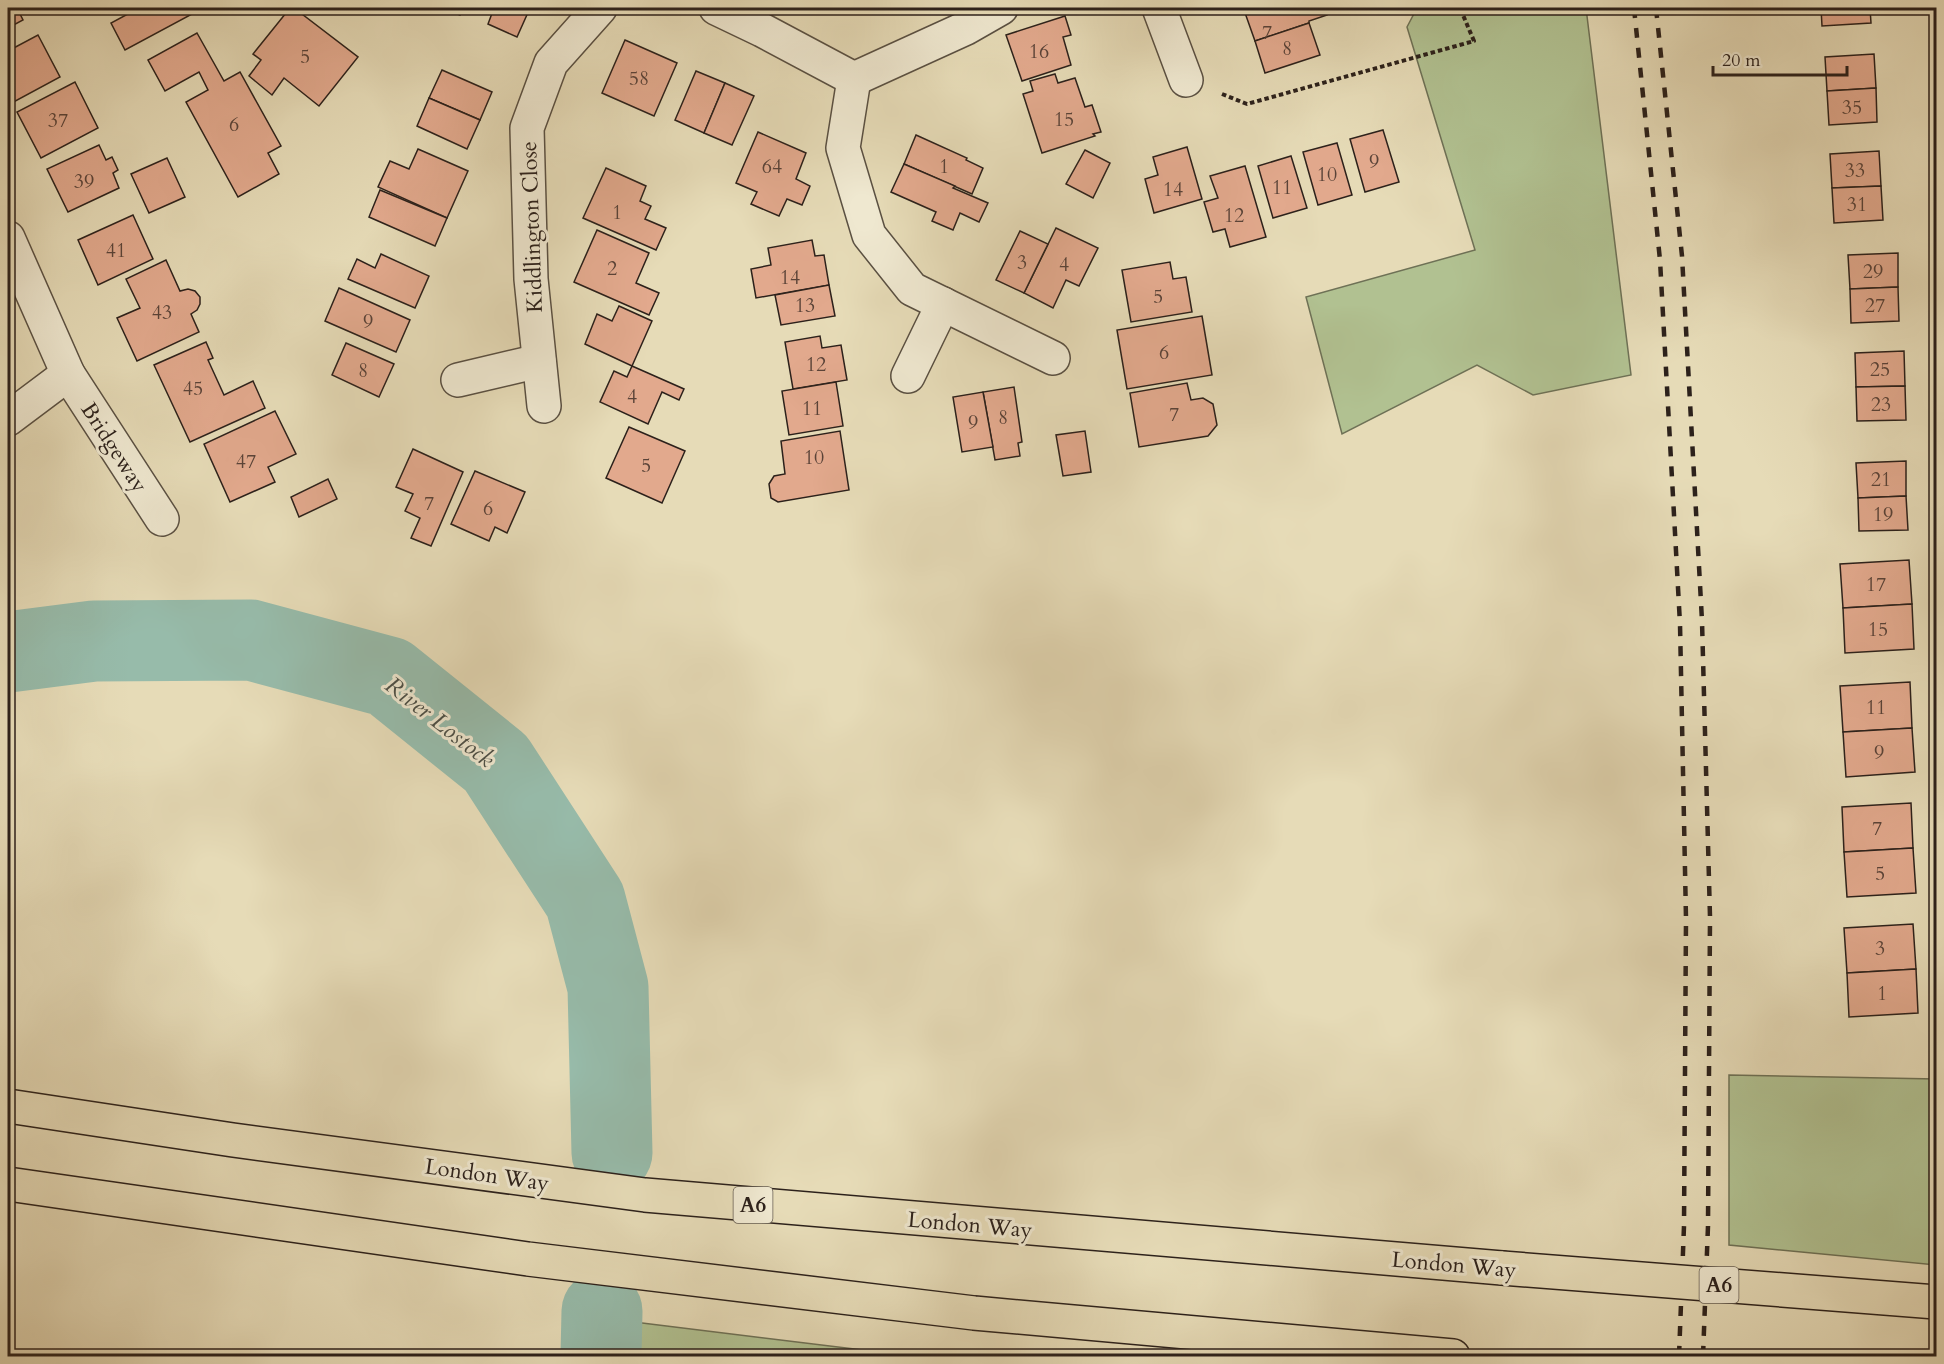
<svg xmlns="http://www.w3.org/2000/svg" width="1944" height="1364" viewBox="0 0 1944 1364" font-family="Cardo,serif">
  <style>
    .green { fill: #b1c191; stroke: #6e7156; stroke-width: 1.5 }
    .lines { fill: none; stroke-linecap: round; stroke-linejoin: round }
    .river { stroke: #97bbaa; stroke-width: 81 }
    .building { fill: #e2a98d; stroke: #2c211b; stroke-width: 1.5 }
    .minor-casing { stroke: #5a5042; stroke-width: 36 }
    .highway-casing { stroke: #2c211b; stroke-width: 36 }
    .path { stroke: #2c211b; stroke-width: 4; stroke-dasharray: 4.5 3; stroke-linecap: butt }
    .minor { stroke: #efe8d0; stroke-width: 33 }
    .highway { stroke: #e6dbb7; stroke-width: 33 }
    .rail { stroke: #2c211b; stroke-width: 4.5; stroke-dasharray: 10 10; stroke-linecap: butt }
    .highway-bridge-casing { stroke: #2c211b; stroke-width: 36; stroke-linecap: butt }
    .highway-bridge { stroke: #e6dbb7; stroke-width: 33 }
    .labels { text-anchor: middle; stroke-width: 6; stroke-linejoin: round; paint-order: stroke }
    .number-label { font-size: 20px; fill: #5a4338 }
    .shield { fill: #efe8d0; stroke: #665d51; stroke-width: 1.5 }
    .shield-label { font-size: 21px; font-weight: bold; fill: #2c211b }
    .street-label { font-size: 22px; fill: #2c211b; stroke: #efe8d0 }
    .water-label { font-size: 24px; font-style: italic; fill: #4c4f46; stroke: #efe8d0 }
  </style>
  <rect width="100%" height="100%" fill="#e6dbb7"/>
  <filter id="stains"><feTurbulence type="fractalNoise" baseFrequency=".00333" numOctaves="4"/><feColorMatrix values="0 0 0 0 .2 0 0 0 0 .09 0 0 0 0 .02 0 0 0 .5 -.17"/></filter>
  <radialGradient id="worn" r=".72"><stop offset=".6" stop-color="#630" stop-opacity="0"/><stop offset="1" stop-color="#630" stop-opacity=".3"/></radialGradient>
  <!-- green -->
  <g class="green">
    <path d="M1417,8H1586L1631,375L1533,395L1477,365L1342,434L1306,297L1475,250L1407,27Z"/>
    <path d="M1729,1075L1936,1079V1265L1729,1245Z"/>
    <path d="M634,1322L912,1356H631Z"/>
  </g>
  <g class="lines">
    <!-- river -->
    <g class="river">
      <path d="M8,652L94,641L251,640L389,677L496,763L585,900L608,987L612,1153"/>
      <path d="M601,1356L602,1311"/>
    </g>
  </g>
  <!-- building -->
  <g class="building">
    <path d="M8,8H17L23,20L8,28Z"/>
    <path d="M139,8H191L194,13L125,50L111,23Z"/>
    <path d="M290,8H294L358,57L319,106L284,78L272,95L249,76L261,60L253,54Z"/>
    <path d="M442,8H463L460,15Z"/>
    <path d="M494,8H530L517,37L488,24Z"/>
    <path d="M1252,8H1325L1327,15L1309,21V23L1255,41L1244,10Z"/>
    <path d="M1821,8H1870L1871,23L1822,26Z"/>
    <path d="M1065,16L1071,35L1063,37L1071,65L1022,81L1006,35Z"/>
    <path d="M1309,23L1320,55L1265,73L1255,41Z"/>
    <path d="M197,33L224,81L240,72L281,146L268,153L279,174L238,197L186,102L208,90L199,72L165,91L148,60Z"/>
    <path d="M38,35L60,77L8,105V51Z"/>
    <path d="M625,40L677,63L654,116L602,93Z"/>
    <path d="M1874,54L1876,88L1827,91L1825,57Z"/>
    <path d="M442,70L492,92L480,120L429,98Z"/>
    <path d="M696,71L725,83L704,133L675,120Z"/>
    <path d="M1055,74L1058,83L1075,78L1085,107L1092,105L1101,132L1093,134L1095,136L1042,153L1023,94L1033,91L1030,81Z"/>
    <path d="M75,82L98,128L41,158L17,112Z"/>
    <path d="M725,83L754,96L732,145L704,133Z"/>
    <path d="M1876,88L1877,122L1829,125L1827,91Z"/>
    <path d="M429,98L480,120L467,149L417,126Z"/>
    <path d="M1383,130L1399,182L1365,192L1350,139Z"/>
    <path d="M758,132L806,153L796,179L810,186L802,205L787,199L779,216L751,204L757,192L736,183Z"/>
    <path d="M916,135L967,158L966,160L983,168L972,194L904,164Z"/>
    <path d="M1337,143L1352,195L1318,205L1303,152Z"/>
    <path d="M99,145L106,160L112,157L118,170L113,173L119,188L68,212L47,169Z"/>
    <path d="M1187,147L1202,199L1154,213L1145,179L1158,175L1153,157Z"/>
    <path d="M418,149L468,171L447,218L378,187L390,161L409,169Z"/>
    <path d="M1085,150L1110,163L1093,198L1066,184Z"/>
    <path d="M1879,151L1881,186L1832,188L1830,154Z"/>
    <path d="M1291,156L1307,208L1273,218L1258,166Z"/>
    <path d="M167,158L185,197L149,213L131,174Z"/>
    <path d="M904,164L955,186L953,188L988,203L979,222L960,213L953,230L932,221L936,212L891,192Z"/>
    <path d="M1245,166L1266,237L1230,247L1225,229L1213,232L1204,202L1218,198L1210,176Z"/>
    <path d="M606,168L646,186L640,201L651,206L645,219L666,228L656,250L583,218Z"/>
    <path d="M1881,186L1883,220L1834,223L1832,188Z"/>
    <path d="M380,190L447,218L435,246L369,217Z"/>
    <path d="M133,215L153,259L98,285L78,240Z"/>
    <path d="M1056,228L1098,248L1079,286L1066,280L1053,308L1024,293Z"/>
    <path d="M597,230L649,253L636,283L659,293L649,315L574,282Z"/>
    <path d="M1020,231L1048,244L1024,293L996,280Z"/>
    <path d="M812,240L815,256L824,255L829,285L756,298L751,269L771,265L768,248Z"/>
    <path d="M1898,253V287L1850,289L1848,255Z"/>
    <path d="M381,254L429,276L415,308L348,279L357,259L375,268Z"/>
    <path d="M166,260L180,291L188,289L195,291L200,297V304L197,310L191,314L199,332L137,361L117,318L140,308L126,279Z"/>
    <path d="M1170,262L1173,279L1186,277L1192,312L1131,322L1122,270Z"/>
    <path d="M829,285L835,316L781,325L775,295Z"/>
    <path d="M1898,287L1899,321L1851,323L1850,289Z"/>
    <path d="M339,288L410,320L396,352L325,321Z"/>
    <path d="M619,306L652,321L632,366L585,344L597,314L612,321Z"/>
    <path d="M1202,316L1212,375L1127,389L1117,330Z"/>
    <path d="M820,336L822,348L841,345L847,380L793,389L785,342Z"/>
    <path d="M206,342L213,358L208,360L224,395L253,381L265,408L190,442L154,365Z"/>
    <path d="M346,343L394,364L379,397L332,375Z"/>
    <path d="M1904,351L1905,386L1856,387L1855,353Z"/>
    <path d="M632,366L684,389L679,400L662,392L648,424L600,402L614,371L627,377Z"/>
    <path d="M836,382L843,426L789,435L782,391Z"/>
    <path d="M1187,383L1191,400L1203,398L1213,404L1217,425L1208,436L1139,447L1130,393Z"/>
    <path d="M1905,386L1906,420L1857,421L1856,387Z"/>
    <path d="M1014,387L1022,442L1018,443L1020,456L995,460L983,392Z"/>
    <path d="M983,392L993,447L962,452L953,397Z"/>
    <path d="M275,411L296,454L268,467L275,482L230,502L204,444Z"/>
    <path d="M629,427L685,451L662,503L606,478Z"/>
    <path d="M840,431L849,490L778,502L771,498L769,484L774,476L785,474L781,441Z"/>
    <path d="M1085,431L1091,472L1063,476L1056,435Z"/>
    <path d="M413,449L463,472L431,546L411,538L420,518L405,511L413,494L396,487Z"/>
    <path d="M1906,461V496L1858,498L1856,463Z"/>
    <path d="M475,471L525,492L507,533L495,527L489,541L451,524Z"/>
    <path d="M328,479L337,499L299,517L291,497Z"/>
    <path d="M1906,496L1908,530L1859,531L1858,498Z"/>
    <path d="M1909,560L1912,604L1843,608L1840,564Z"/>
    <path d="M1912,604L1914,649L1845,653L1843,608Z"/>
    <path d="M1910,682L1912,728L1843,732L1840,686Z"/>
    <path d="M1912,728L1915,772L1846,777L1843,732Z"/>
    <path d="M1911,803L1913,848L1844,852L1842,807Z"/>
    <path d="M1913,848L1916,893L1847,897L1844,852Z"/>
    <path d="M1913,924L1916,969L1847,973L1844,928Z"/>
    <path d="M1916,969L1918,1013L1849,1017L1847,973Z"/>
  </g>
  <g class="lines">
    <!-- minor casing -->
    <g class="minor-casing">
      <g id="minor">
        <path d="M716,8L762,30L854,79"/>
        <path d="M1159,8L1186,80"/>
        <path d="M854,79L843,148L869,235L912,289L1053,358"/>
        <path d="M854,79L966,28L1001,8"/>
        <path d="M8,238L68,374L162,519"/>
        <path d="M908,376L943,304"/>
        <path d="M458,380L539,361"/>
        <path d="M544,406L531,279L527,128L551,63L600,8"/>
        <path d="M8,419L68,374"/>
      </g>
    </g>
    <!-- highway casing -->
    <g class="highway-casing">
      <g id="highway">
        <path d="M8,1106L233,1140L645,1195L1502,1268"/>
        <path d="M8,1184L528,1259L974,1313L1453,1356"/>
      </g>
    </g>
    <!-- path -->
    <path class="path" d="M1222,94L1247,104L1474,41L1460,8"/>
    <!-- minor -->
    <use href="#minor" class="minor"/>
    <!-- highway -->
    <use href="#highway" class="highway"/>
    <!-- rail -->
    <g class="rail">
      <path d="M1634,8L1660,260L1680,624L1686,919L1684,1226L1679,1356"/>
      <path d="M1656,8L1682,256L1702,621L1710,917L1708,1226L1703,1356"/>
    </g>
    <!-- highway-bridge casing -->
    <g class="highway-bridge-casing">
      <path id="highway-bridge" d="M1502,1268L1936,1302"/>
    </g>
    <!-- highway-bridge -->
    <use href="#highway-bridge" class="highway-bridge"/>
  </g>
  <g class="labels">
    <!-- number labels -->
    <g class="number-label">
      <text x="1267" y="39">7</text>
      <text x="1287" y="55">8</text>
      <text x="1039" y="58">16</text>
      <text x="305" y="63">5</text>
      <text x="639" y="85">58</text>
      <text x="1852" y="114">35</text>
      <text x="1064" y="126">15</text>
      <text x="58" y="127">37</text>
      <text x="234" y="131">6</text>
      <text x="1374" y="168">9</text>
      <text x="772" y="173">64</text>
      <text x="944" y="173">1</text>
      <text x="1855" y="177">33</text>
      <text x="1327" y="181">10</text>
      <text x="84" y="188">39</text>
      <text x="1282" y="194">11</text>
      <text x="1173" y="196">14</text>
      <text x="1857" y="211">31</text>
      <text x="617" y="219">1</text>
      <text x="1234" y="222">12</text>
      <text x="116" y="257">41</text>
      <text x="1022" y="269">3</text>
      <text x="1064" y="271">4</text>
      <text x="612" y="275">2</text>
      <text x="1873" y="278">29</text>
      <text x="790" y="284">14</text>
      <text x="1158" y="303">5</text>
      <text x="805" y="312">13</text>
      <text x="1875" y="312">27</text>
      <text x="162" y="319">43</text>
      <text x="368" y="328">9</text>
      <text x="1164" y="359">6</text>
      <text x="816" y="371">12</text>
      <text x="1880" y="376">25</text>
      <text x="363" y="377">8</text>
      <text x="193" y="395">45</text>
      <text x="632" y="403">4</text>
      <text x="1881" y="411">23</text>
      <text x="812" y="415">11</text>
      <text x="1174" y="421">7</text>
      <text x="1003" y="424">8</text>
      <text x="973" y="429">9</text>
      <text x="814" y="464">10</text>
      <text x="246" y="468">47</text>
      <text x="646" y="472">5</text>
      <text x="1881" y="486">21</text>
      <text x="429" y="510">7</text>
      <text x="488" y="515">6</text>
      <text x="1883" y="521">19</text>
      <text x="1876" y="591">17</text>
      <text x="1878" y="636">15</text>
      <text x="1876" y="714">11</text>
      <text x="1879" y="759">9</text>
      <text x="1877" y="835">7</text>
      <text x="1880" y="880">5</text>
      <text x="1880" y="955">3</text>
      <text x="1882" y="1000">1</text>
    </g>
    <!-- shield labels -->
    <g class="shield">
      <rect x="733.5" y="1187" width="39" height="36" rx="4.5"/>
      <rect x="1699.5" y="1267" width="39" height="36" rx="4.5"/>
    </g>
    <g class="shield-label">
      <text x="753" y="1212">A6</text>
      <text x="1719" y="1292">A6</text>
    </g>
    <!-- street labels -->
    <g class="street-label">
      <text transform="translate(531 227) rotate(-92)" y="8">Kiddlington Close</text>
      <text transform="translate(115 447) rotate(57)" y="8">Bridgeway</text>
      <text transform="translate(487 1174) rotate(8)" y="8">London Way</text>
      <text transform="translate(970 1224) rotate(5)" y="8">London Way</text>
      <text transform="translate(1454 1264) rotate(5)" y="8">London Way</text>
    </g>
    <!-- water labels -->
    <g class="water-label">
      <text transform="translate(440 722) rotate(38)" y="8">River Lostock</text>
    </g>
  </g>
  <!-- margin -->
  <rect width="1944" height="1364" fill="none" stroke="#e6dbb7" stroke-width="30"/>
  <rect x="9" y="9" width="1926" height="1346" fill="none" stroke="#2c211b" stroke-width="3"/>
  <rect x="15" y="15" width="1914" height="1334" fill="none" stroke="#2c211b" stroke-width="1.5"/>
  <!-- scale -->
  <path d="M1713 66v9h134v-9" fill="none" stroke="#2c211b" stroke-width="3"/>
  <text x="1722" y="66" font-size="18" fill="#2c211b" stroke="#efe8d0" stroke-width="4.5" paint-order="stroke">20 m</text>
  <rect width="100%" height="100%" filter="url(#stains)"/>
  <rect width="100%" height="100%" fill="url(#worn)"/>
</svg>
